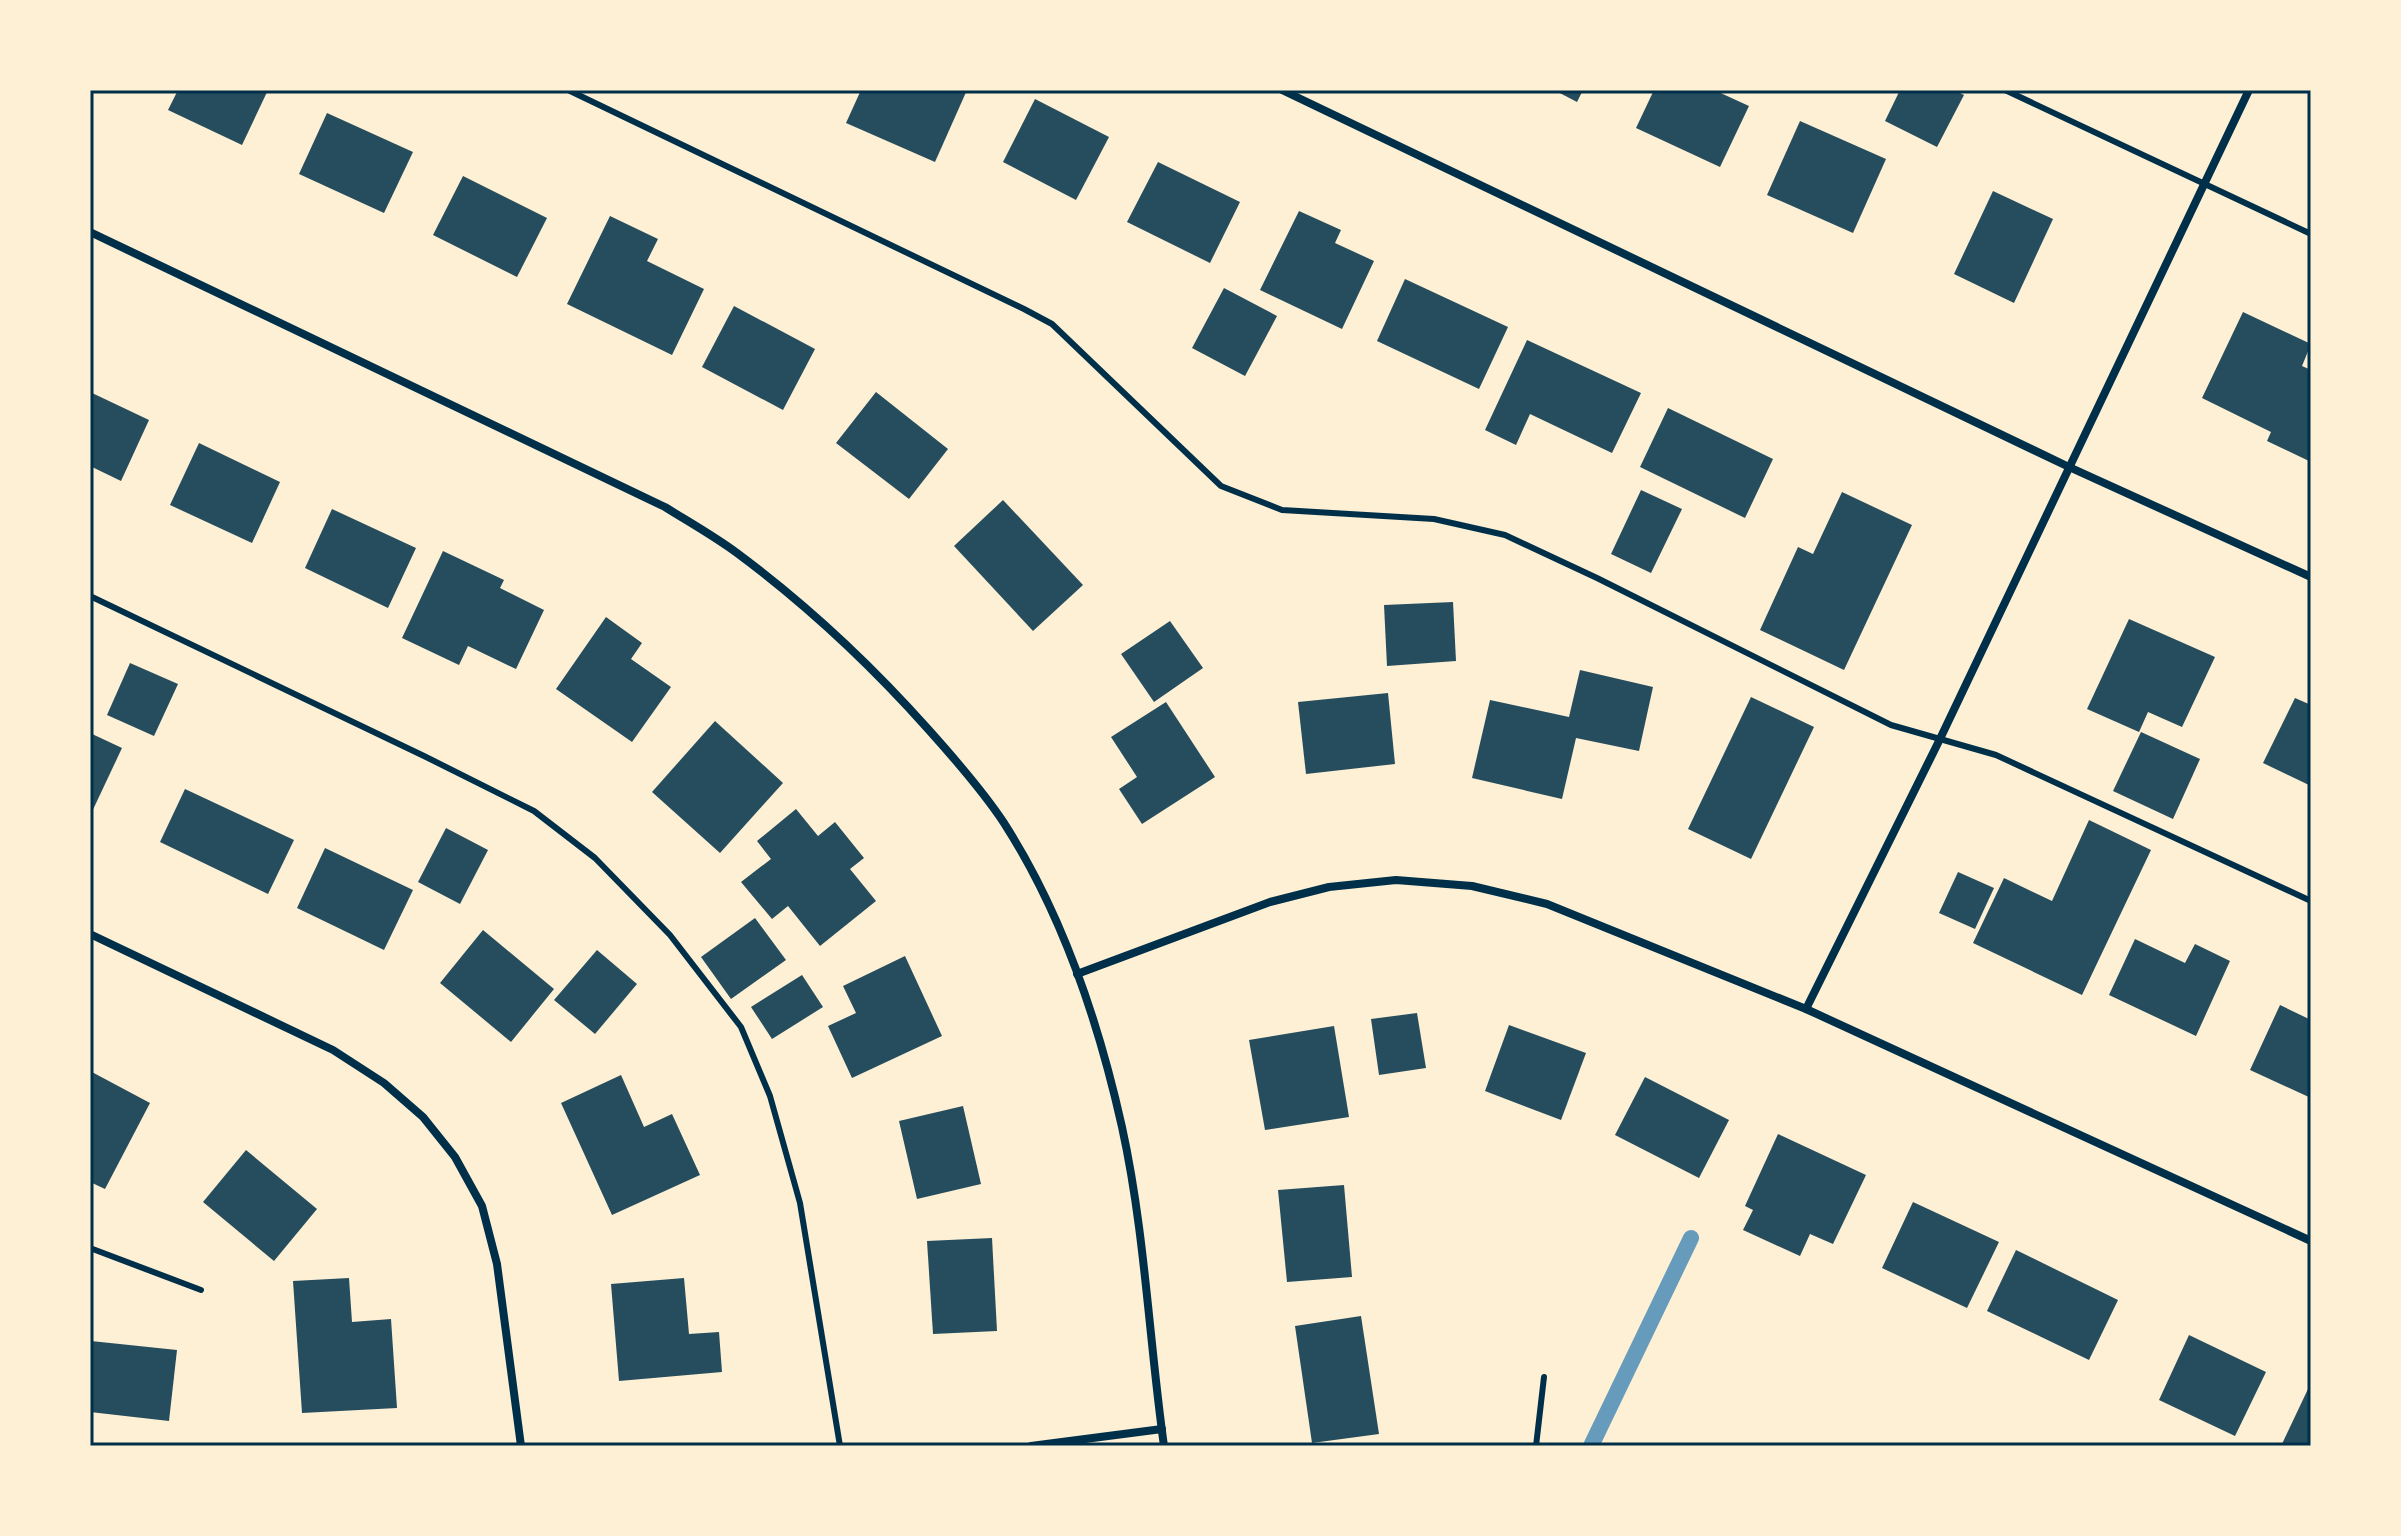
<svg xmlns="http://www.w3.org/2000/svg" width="2401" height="1536" viewBox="0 0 2401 1536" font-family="'Work Sans',sans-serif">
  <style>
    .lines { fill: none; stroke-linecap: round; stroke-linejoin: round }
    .stream { stroke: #669bbc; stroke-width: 16 }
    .building { fill: #264d5e }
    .service { stroke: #003049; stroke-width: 6 }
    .minor { stroke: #003049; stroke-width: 8 }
    .neatline { fill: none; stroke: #003049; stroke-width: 3 }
  </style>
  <rect width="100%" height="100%" fill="#fdf0d5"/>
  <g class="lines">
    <!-- stream -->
    <path class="stream" d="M1591,1446L1691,1238"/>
  </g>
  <!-- building -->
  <g class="building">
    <path d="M178,90H268L242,145L168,110Z"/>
    <path d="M861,90H967L935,162L846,123Z"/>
    <path d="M1554,90H1583L1577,102Z"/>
    <path d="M1654,90H1714L1749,106L1720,167L1636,128Z"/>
    <path d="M1900,90H1954L1964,95L1937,147L1885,121Z"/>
    <path d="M1035,99L1109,137L1076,200L1003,162Z"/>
    <path d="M327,113L413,152L384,213L299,174Z"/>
    <path d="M1800,121L1886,159L1853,233L1767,195Z"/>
    <path d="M1158,162L1240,202L1210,263L1127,222Z"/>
    <path d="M463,176L547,218L517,277L433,235Z"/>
    <path d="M1993,191L2053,219L2014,303L1954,274Z"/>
    <path d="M1299,211L1341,230L1335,243L1374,261L1342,329L1260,290Z"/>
    <path d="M610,216L658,239L647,261L704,289L672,355L567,304Z"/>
    <path d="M1405,279L1508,327L1479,389L1377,341Z"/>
    <path d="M1224,288L1277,316L1245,376L1192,348Z"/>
    <path d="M734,306L815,349L783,410L702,367Z"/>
    <path d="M2243,312L2311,344L2302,366L2311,370V457L2309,461L2267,441L2271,432L2202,398Z"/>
    <path d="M1527,340L1641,393L1612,453L1530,414L1516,445L1485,430Z"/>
    <path d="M90,392L149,420L121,481L90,466Z"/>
    <path d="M876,392L948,449L909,499L836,443Z"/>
    <path d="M1668,408L1773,459L1745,518L1640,467Z"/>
    <path d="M199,443L280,482L252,543L170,505Z"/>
    <path d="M1641,490L1682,509L1651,573L1611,554Z"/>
    <path d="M1842,492L1912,525L1844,670L1760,630L1798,547L1813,554Z"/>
    <path d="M1003,500L1083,585L1033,631L954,546Z"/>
    <path d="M332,509L416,548L388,608L305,568Z"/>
    <path d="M443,551L504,580L500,588L544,610L516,669L468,646L459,665L402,638Z"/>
    <path d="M1453,602L1456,661L1387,666L1384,605Z"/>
    <path d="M606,617L642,643L631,659L671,687L632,742L556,689Z"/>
    <path d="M2129,619L2215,657L2182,727L2148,712L2139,732L2087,709Z"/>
    <path d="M1170,621L1203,668L1154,702L1121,654Z"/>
    <path d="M130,663L178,684L154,736L107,715Z"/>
    <path d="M1580,670L1653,687L1639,751L1576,738L1562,799L1472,778L1490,700L1569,717Z"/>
    <path d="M1388,693L1395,764L1306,774L1298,702Z"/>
    <path d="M1751,697L1814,727L1751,859L1688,829Z"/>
    <path d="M2295,698L2311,705V786L2263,763Z"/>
    <path d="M1166,702L1215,777L1142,824L1119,789L1137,777L1111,737Z"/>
    <path d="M715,721L783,783L720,853L652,792Z"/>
    <path d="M2141,732L2200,759L2173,819L2113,791Z"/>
    <path d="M90,733L122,748L90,816Z"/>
    <path d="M185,789L294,840L268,894L160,842Z"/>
    <path d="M796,809L818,836L835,822L864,858L850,869L876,901L820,946L788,906L772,919L741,882L771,859L757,841Z"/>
    <path d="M2089,820L2151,850L2082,995L1973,943L2004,878L2052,901Z"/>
    <path d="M446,828L488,850L460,904L418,882Z"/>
    <path d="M325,848L413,890L384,950L297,908Z"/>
    <path d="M1958,872L1994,888L1975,929L1939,913Z"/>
    <path d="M755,918L786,960L731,999L701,957Z"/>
    <path d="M483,930L554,989L511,1042L440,983Z"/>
    <path d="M2135,939L2185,963L2195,944L2230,961L2196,1036L2109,995Z"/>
    <path d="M597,950L637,984L595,1034L554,1000Z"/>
    <path d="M905,956L942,1036L852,1078L828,1026L856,1013L843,986Z"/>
    <path d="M802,975L823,1007L772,1039L751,1007Z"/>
    <path d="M2280,1005L2311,1020V1098L2250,1070Z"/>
    <path d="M1417,1013L1426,1068L1379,1075L1371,1019Z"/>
    <path d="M1509,1025L1586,1053L1561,1120L1485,1091Z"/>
    <path d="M1334,1026L1349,1117L1265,1130L1249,1040Z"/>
    <path d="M90,1071L150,1103L105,1189L90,1182Z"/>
    <path d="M621,1075L644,1127L672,1114L700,1175L612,1215L561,1103Z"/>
    <path d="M1645,1077L1729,1120L1699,1178L1615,1135Z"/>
    <path d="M963,1106L981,1184L917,1199L899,1121Z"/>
    <path d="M1778,1134L1866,1175L1833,1244L1810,1234L1800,1256L1743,1230L1753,1210L1745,1206Z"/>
    <path d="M246,1150L317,1209L274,1261L203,1202Z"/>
    <path d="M1344,1185L1352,1277L1287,1282L1278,1190Z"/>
    <path d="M1913,1202L1999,1242L1967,1308L1882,1268Z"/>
    <path d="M992,1238L997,1331L933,1334L927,1241Z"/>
    <path d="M2016,1250L2118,1300L2089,1360L1987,1311Z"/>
    <path d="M349,1278L352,1322L391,1319L397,1408L302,1413L293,1281Z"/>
    <path d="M684,1278L689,1334L719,1332L722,1372L619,1381L611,1284Z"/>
    <path d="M1361,1316L1379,1434L1312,1443L1295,1326Z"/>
    <path d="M2189,1335L2266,1372L2235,1436L2159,1400Z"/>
    <path d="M91,1341L177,1350L169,1421L90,1412Z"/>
    <path d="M2308,1389L2311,1391V1446H2281Z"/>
  </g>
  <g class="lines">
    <!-- service -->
    <g class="service">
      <path d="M568,90L1024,309L1052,324L1221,486L1282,510L1434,519L1505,535L1597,578L1891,725L1996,755L2311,901"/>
      <path d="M2005,90L2311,234"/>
      <path d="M90,596L424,756L534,811L595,858L670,935L741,1027L770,1096L800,1203L840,1446"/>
      <path d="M90,1248L201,1290"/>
      <path d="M1536,1446L1544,1377"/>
    </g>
    <!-- minor -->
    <g class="minor">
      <path d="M1282,90L2069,467L2311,577"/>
      <path d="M90,232L665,507C689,522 714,536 737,553C807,605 870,664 928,729C954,758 983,791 1004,823C1062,913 1099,1024 1122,1127C1145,1232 1149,1340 1164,1446"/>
      <path d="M90,934L333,1050L384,1083L423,1117L455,1157L482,1206L497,1264L521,1446"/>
      <path d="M1077,974L1270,902L1329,887L1396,880L1472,886L1547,904L1806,1009L2311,1241"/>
      <path d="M1806,1009L1939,741L2249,90"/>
      <path d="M1031,1446L1162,1429"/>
    </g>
  </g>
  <!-- border -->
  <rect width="2401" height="1536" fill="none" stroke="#fdf0d5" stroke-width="184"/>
  <rect x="92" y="92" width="2217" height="1352" class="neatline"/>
</svg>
